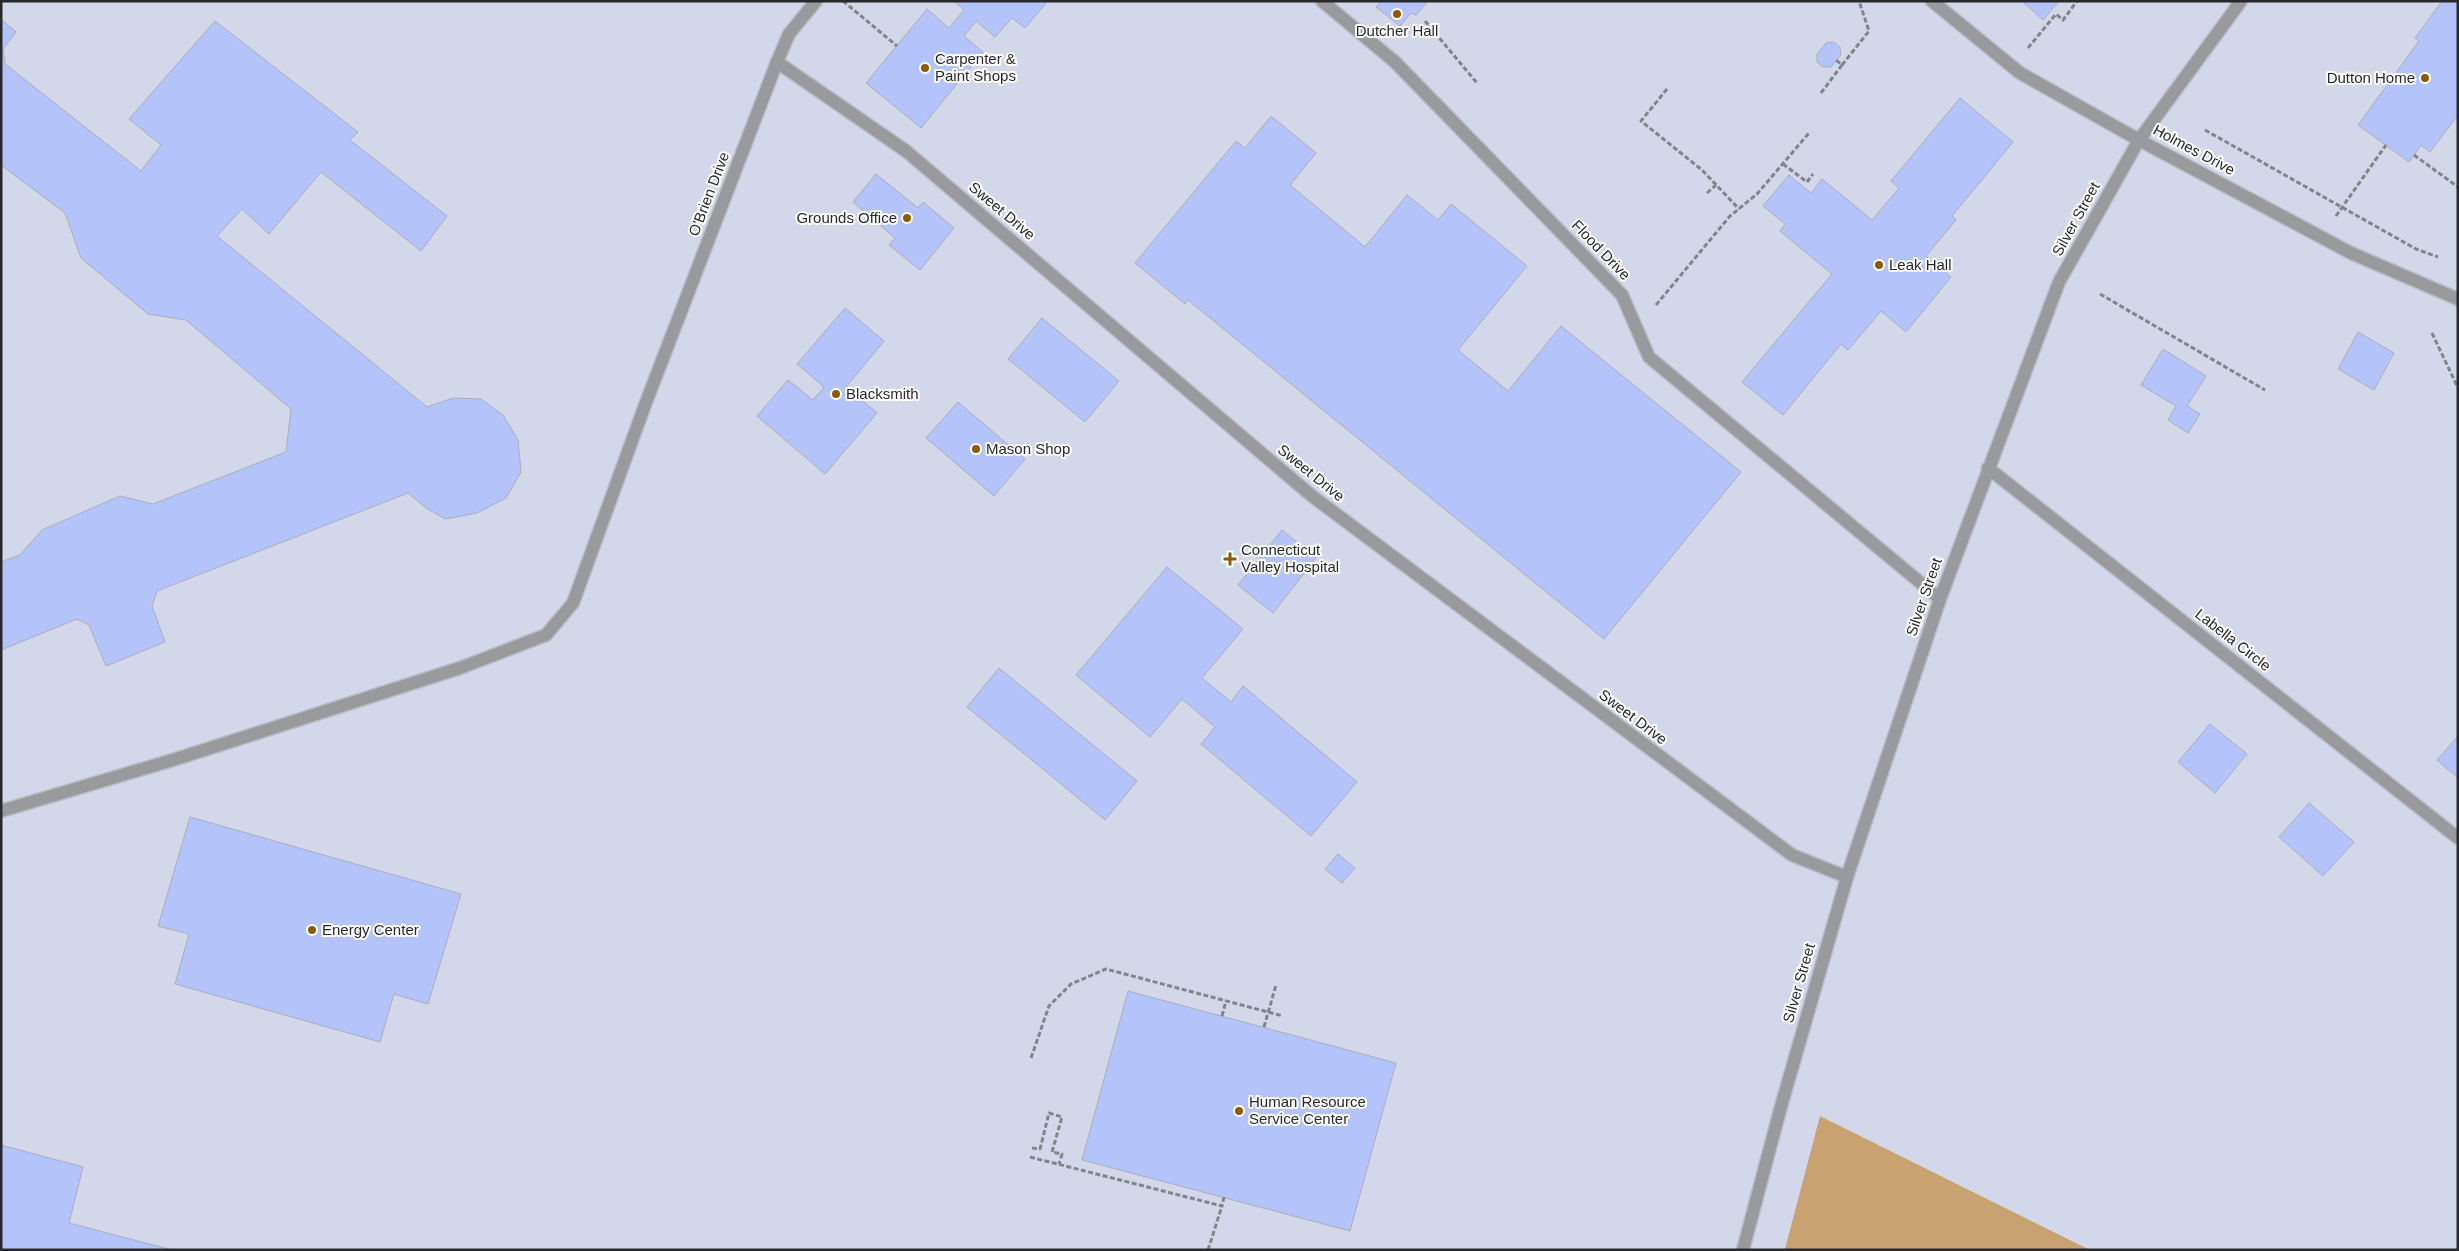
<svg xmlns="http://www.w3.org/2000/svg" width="2459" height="1251" viewBox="0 0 2459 1251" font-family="Arial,sans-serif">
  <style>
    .built { fill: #d2d7e9 }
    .forest { fill: #c9a272 }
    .building { fill: #b4c4fa; stroke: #abaeb8 }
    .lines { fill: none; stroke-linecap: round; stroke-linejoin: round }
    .minor-casing { stroke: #babdc6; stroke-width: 15 }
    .path { stroke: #82848b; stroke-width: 3; stroke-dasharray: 5 2.5; stroke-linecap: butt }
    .minor { stroke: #989a9e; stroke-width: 12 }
    .poi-dot { fill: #8b5a02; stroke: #fff; stroke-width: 2 }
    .labels { text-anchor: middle; stroke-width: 4; stroke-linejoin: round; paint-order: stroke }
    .poi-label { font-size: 15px; fill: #28292d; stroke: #fff; text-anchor: start }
    .street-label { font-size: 15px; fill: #28292d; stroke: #fff }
  </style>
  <rect width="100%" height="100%" fill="#dee2ec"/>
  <!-- built -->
  <path class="built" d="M1,1H2458V1250H2090L1821,1116L1785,1249L1787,1250H1Z"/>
  <!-- forest -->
  <path class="forest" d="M1820,1116L2090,1250H1787L1785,1249Z"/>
  <!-- building -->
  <g class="building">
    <path d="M954,1H1048L1025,28L1012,18L995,37L976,21L964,36L983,52L921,128L866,83L927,9L949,28L964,10Z"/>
    <path d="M1381,1H1428L1416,15L1411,13L1400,26L1376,7Z"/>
    <path d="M2022,1H2059L2043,20Z"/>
    <path d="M2442,1H2458V115L2430,152L2421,145L2409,162L2358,125L2419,41L2415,38Z"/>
    <path d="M1,19L16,32L3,49L5,64L141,171L161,145L129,119L215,21L358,132L350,140L447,216L421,251L321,172L269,234L242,209L217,236L427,407L453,398L481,399L503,415L518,440L521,472L506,498L477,513L445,519L426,508L408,493L157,591L152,606L165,642L106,666L89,625L77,619L1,650V562L20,555L42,530L120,496L153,504L286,452L291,409L186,320L148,314L81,258L65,213L1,165Z"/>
    <path d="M1834,42L1840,47L1841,55L1831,67H1823L1817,62V54L1826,43Z"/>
    <path d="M1960,98L2013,142L1952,216L1956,220L1926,256L1951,277L1906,332L1881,311L1848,350L1841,344L1783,415L1742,382L1832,274L1780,231L1785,224L1763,206L1789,175L1811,193L1822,179L1872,220L1899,188L1891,181Z"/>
    <path d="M1271,116L1316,153L1290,185L1365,247L1407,195L1438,220L1451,204L1527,266L1458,350L1508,391L1561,326L1741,472L1604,639L1188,300L1185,304L1135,263L1236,141L1245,148Z"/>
    <path d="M876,174L918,208L923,202L954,228L920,270L889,245L895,238L853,202Z"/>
    <path d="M845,308L884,341L846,387L877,413L825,474L757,416L788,380L813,400L824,387L797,364Z"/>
    <path d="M1042,318L1119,381L1085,422L1008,359Z"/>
    <path d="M2358,332L2394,353L2374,390L2338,369Z"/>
    <path d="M2163,349L2206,376L2187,406L2200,414L2188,433L2168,420L2176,406L2141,385Z"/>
    <path d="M958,402L1025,459L994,496L926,438Z"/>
    <path d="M1282,530L1316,558L1273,613L1238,585Z"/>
    <path d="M1167,567L1243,629L1202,678L1231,702L1243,686L1357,782L1311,836L1201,744L1215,727L1182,699L1150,737L1076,675Z"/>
    <path d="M999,668L1137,781L1105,820L967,707Z"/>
    <path d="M2210,724L2247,754L2215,793L2178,762Z"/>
    <path d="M2458,736V778L2437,760Z"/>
    <path d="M2309,803L2354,842L2323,876L2279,837Z"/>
    <path d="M190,817L461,894L428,1004L394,994L380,1042L175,984L189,934L158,926Z"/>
    <path d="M1338,854L1355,868L1342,883L1325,869Z"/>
    <path d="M1128,991L1396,1063L1350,1231L1082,1160Z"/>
    <path d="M1,1145L83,1167L69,1223L172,1250H1Z"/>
  </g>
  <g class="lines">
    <!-- minor casing -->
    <g class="minor-casing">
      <g id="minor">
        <path d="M1322,1L1395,62L1622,295L1649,357L1940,599"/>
        <path d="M1932,1L2020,73L2139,140L2351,253L2458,299"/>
        <path d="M777,62L906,151L1312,496L1792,855L1847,877"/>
        <path d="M1988,468L2458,838"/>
        <path d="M1,811L176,759L460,668L546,635L573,603L645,405L777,62L789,34L816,1"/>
        <path d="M1743,1250L1780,1110L1847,877L1940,599L2059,282L2139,140L2241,1"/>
      </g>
    </g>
    <!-- path -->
    <g class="path">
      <path d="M843,1L897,46"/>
      <path d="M1425,21L1477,83"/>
      <path d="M2028,48L2056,14L2063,20L2077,1"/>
      <path d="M1842,65L1869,31L1859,1"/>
      <path d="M1667,89L1641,121L1702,170L1739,209"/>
      <path d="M1821,93L1842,65L1836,60"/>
      <path d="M2205,130L2416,249L2438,257"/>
      <path d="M2414,155L2458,187"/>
      <path d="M1783,164L1807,182L1813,174"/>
      <path d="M1707,193L1716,185"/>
      <path d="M2336,216L2386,145"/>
      <path d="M2100,294L2265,390"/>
      <path d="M1656,305L1730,216L1757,194L1809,133"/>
      <path d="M2432,333L2458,388"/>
      <path d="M1222,1016L1226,1001"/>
      <path d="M1264,1027L1276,985"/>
      <path d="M1031,1058L1049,1006L1071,984L1106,969L1283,1016"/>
      <path d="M1032,1148L1040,1149L1049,1113L1062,1117L1052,1152L1062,1154L1059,1164"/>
      <path d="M1030,1157L1222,1206L1224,1197"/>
      <path d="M1208,1250L1222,1206"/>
    </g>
    <!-- minor -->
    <use href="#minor" class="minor"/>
  </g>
  <!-- markers -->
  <g class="poi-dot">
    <circle cx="1397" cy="14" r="5"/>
    <circle cx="925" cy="68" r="5"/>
    <circle cx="2425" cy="78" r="5"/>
    <circle cx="907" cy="218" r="5"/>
    <circle cx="1879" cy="265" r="5"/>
    <circle cx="836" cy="394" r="5"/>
    <circle cx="976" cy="449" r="5"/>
    <path d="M1227.5 551.5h5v5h5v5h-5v5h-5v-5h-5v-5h5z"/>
    <circle cx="312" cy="930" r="5"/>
    <circle cx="1239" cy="1111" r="5"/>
  </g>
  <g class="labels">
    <!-- poi labels -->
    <g class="poi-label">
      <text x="1397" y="36" text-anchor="middle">Dutcher Hall</text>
      <text x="935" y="64">Carpenter &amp;<tspan x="935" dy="17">Paint Shops</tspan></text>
      <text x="2415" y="83" text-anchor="end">Dutton Home</text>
      <text x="897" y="223" text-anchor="end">Grounds Office</text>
      <text x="1889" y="270">Leak Hall</text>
      <text x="846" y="399">Blacksmith</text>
      <text x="986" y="454">Mason Shop</text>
      <text x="1241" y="555">Connecticut<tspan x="1241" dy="17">Valley Hospital</tspan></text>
      <text x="322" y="935">Energy Center</text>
      <text x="1249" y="1107">Human Resource<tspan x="1249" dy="17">Service Center</tspan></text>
    </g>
    <!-- street labels -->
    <g class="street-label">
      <text transform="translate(2194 150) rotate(28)" y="5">Holmes Drive</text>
      <text transform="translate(709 194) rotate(-69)" y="5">O'Brien Drive</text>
      <text transform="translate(1002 211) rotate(40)" y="5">Sweet Drive</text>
      <text transform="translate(2076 219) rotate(-61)" y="5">Silver Street</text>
      <text transform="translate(1601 250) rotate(46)" y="5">Flood Drive</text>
      <text transform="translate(1311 473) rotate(39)" y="5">Sweet Drive</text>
      <text transform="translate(1924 597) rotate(-71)" y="5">Silver Street</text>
      <text transform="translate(2233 640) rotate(38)" y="5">Labella Circle</text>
      <text transform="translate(1633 717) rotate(37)" y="5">Sweet Drive</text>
      <text transform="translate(1799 983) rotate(-74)" y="5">Silver Street</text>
    </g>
  </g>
  <!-- border -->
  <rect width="2459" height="1251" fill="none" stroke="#28292d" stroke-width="5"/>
</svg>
